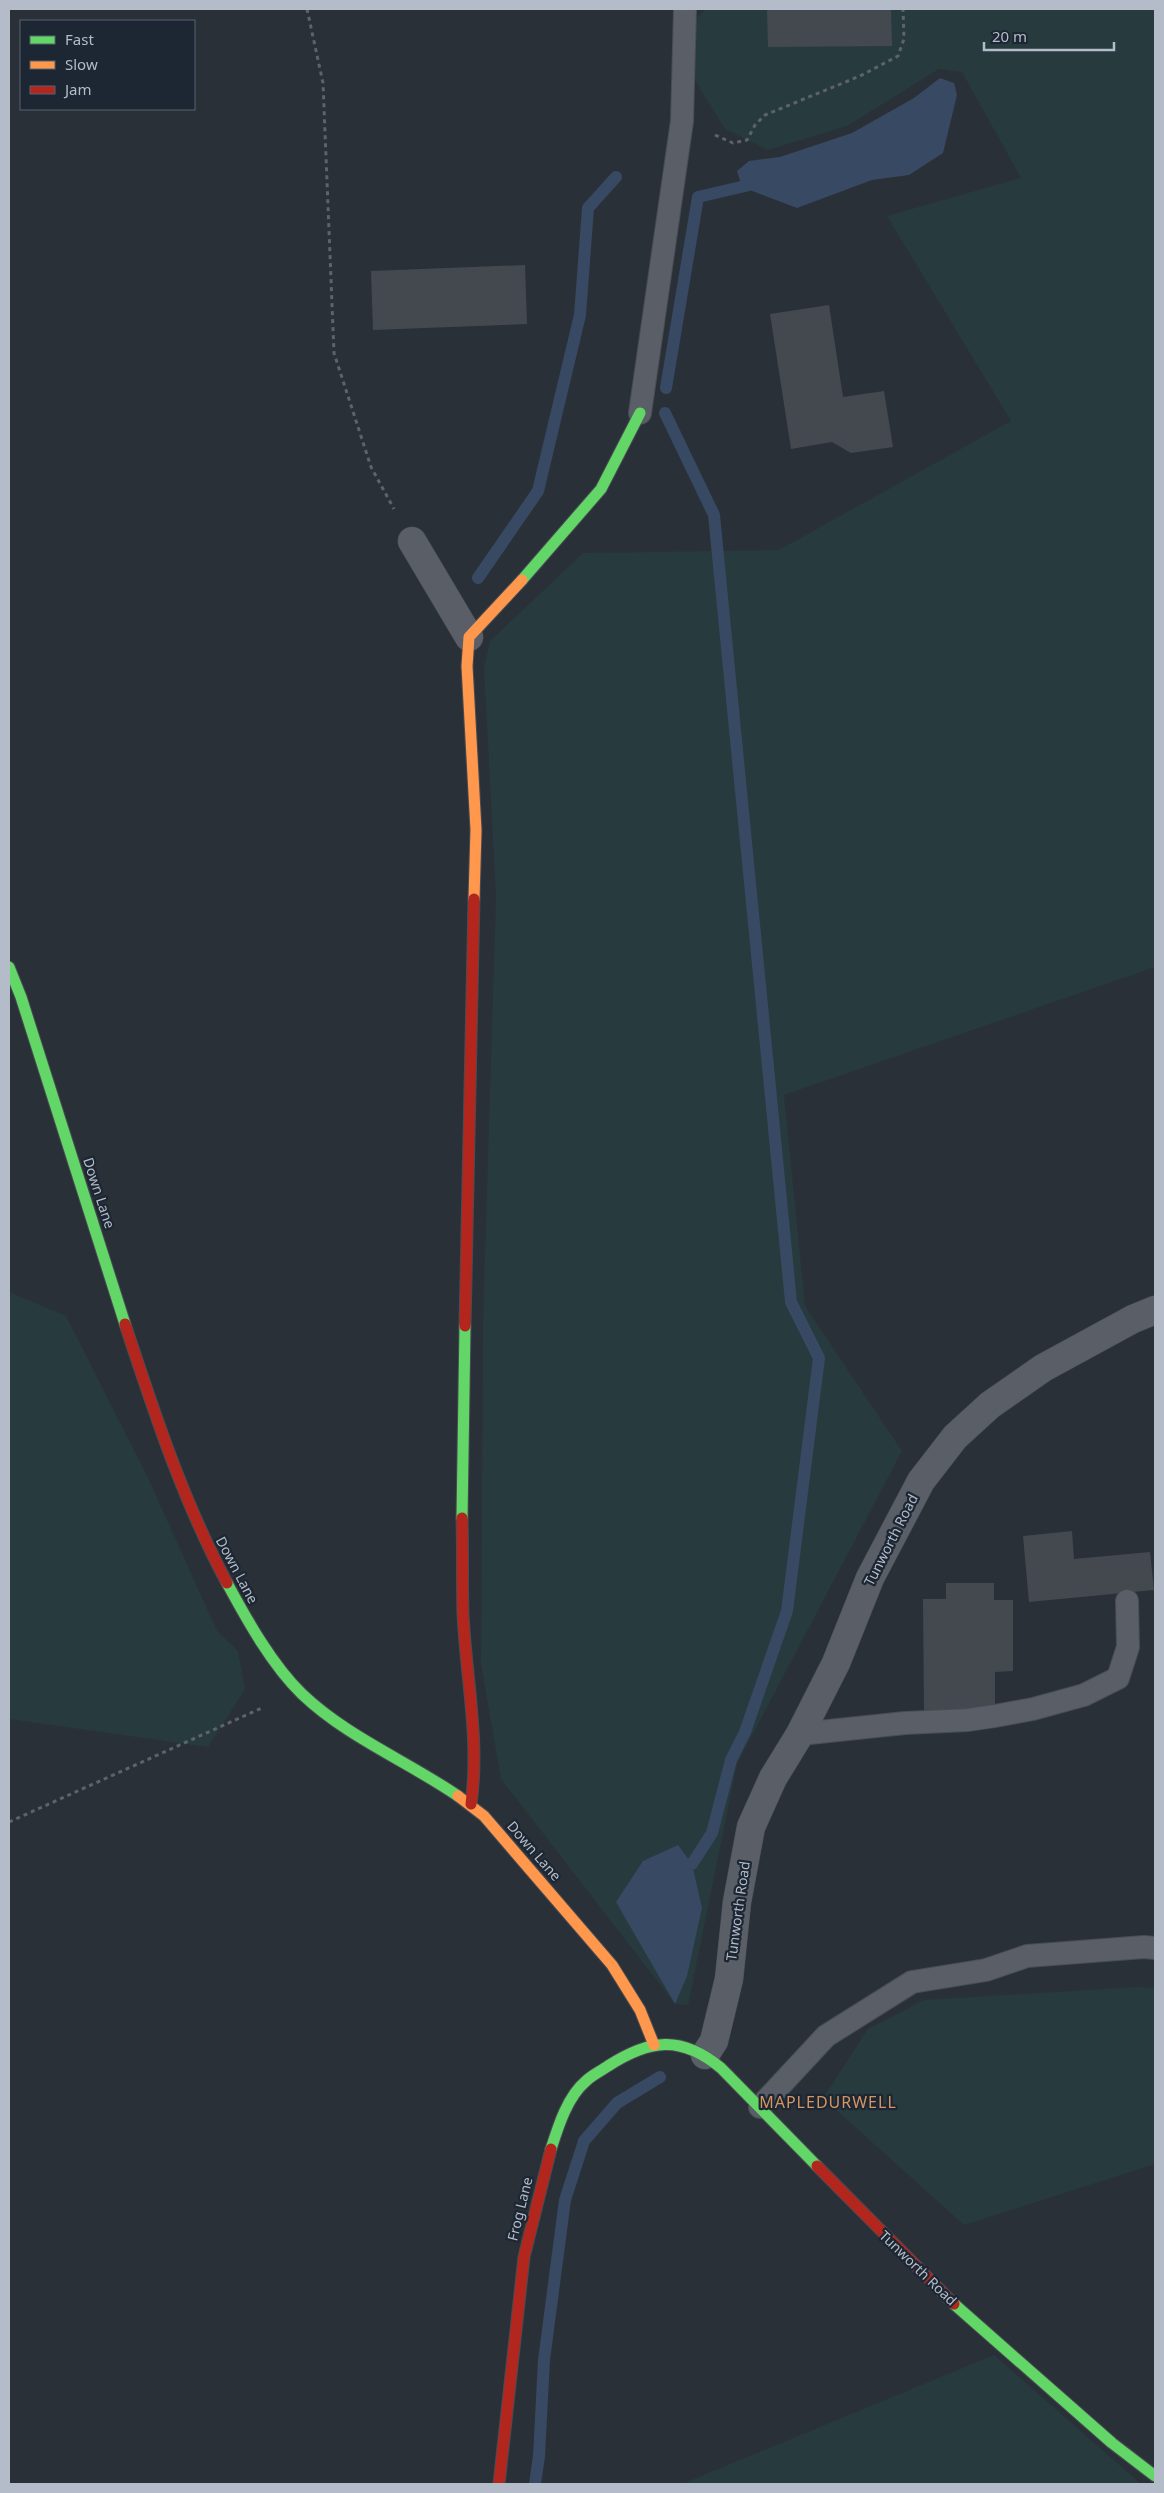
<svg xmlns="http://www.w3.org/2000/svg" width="1164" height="2493" viewBox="0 0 1164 2493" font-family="'Noto Sans',sans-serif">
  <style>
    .green { fill: #273a3e }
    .water { fill: #384963 }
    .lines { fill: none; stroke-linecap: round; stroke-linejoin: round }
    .stream { stroke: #384963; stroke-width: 12 }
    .building { fill: #444950 }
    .lane-casing { stroke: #484c53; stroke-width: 24 }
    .street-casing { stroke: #484c53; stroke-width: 29 }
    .fast-casing { stroke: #484c53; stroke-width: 13 }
    .slow-casing { stroke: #484c53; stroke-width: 13 }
    .jam-casing { stroke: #484c53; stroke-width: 13 }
    .path { stroke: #5d636a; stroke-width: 3; stroke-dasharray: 4 4; stroke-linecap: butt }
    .lane { stroke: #5a5e66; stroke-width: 22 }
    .street { stroke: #5a5e66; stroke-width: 28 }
    .fast { stroke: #63d668; stroke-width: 11 }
    .slow { stroke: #ff974d; stroke-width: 11 }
    .jam { stroke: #b3261e; stroke-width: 11 }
    .labels { text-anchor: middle; stroke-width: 4.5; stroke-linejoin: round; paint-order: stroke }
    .street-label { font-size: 14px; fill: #b4bcc9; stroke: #1d2633 }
    .quarter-label { font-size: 16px; letter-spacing: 1px; fill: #d59563; stroke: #1d2633 }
  </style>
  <rect width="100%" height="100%" fill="#2a3038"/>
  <!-- green -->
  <g class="green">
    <path d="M705,9H1155V967L784,1095L805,1306L902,1451L737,1764L688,2005L675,2004L501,1779L481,1664L483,1321L496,897L484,668L490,641L583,553L779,550L1011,421L887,216L1021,178L962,72L939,69L847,126L768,150L725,129L693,77L692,24Z"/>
    <path d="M9,1292L66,1316L149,1480L217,1631L238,1651L245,1689L208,1747L9,1719Z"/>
    <path d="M1137,1987L1155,1988V2164L964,2225L823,2098L868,2029L924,2000Z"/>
    <path d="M994,2355L1141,2484H682Z"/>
  </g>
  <!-- water -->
  <g class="water">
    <path d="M940,78L954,83L957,95L943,153L909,175L872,180L797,208L742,187L737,171L749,161L780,157L852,133L914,98Z"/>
    <path d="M678,1845L692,1864L702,1908L687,1976L675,2004L616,1902L643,1861Z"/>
  </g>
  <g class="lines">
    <!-- stream -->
    <g class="stream">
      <path d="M666,388L698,197L758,183"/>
      <path d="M665,413L714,515L791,1302L819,1358L787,1611L745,1732L731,1760L712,1833L692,1864"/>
      <path d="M478,578L538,491L580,315L588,208L616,177"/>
      <path d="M535,2484L539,2456L544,2360L565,2200L584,2141L617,2103L660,2077"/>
    </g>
  </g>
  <!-- building -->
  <g class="building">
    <path d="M767,9H891L892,46L768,47Z"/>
    <path d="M525,265L527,324L373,330L371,271Z"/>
    <path d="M829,305L843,397L884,391L893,447L851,453L832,442L791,449L770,314Z"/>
    <path d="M1072,1531L1074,1559L1150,1552L1154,1590L1029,1602L1023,1536Z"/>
    <path d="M946,1583H994V1600H1013V1671L995,1672V1716H924L923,1599H946Z"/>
  </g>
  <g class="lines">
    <!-- lane casing -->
    <g class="lane-casing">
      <g id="lane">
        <path d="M640,413L682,121L685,9"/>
        <path d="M800,1734L905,1723L968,1720L995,1716L1033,1709L1084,1695L1118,1678L1128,1647L1127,1601"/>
        <path d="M760,2107L826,2036L912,1982L986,1970L1027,1956L1144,1947L1155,1948"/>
      </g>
    </g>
    <!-- street casing -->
    <g class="street-casing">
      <g id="street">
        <path d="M412,541L469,637"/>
        <path d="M705,2055L714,2041L729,1979L737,1902L751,1827L773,1778L800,1734L836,1663L870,1578L921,1481L955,1437L990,1405L1043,1368L1133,1319L1155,1310"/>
      </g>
    </g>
    <!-- fast casing -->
    <g class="fast-casing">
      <g id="fast">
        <path d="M522,580L601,489L640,413"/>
        <path d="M9,967L21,997L125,1324"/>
        <path d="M462,1518L465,1326"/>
        <path d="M227,1583C247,1620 272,1665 302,1694C347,1737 407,1761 458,1796"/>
        <path d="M551,2149C558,2127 567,2097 586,2081C592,2075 601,2071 608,2066C650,2039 681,2035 721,2068L817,2166"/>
        <path d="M954,2304L1112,2443L1155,2476"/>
      </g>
    </g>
    <!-- slow casing -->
    <g class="slow-casing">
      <g id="slow">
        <path d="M474,899L476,830L467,666L469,637L522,580"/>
        <path d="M458,1796L484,1816L612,1965L640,2010L654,2045"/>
      </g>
    </g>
    <!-- jam casing -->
    <g class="jam-casing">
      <g id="jam">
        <path d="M125,1324C154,1412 183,1501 227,1583"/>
        <path d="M465,1326L474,899"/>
        <path d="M462,1518C463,1550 462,1582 463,1614C466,1678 480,1740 471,1804"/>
        <path d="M817,2166L954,2304"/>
        <path d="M499,2484L524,2257L551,2149"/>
      </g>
    </g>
    <!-- path -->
    <g class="path">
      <path d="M307,9L323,83L334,353L371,467L394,509"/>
      <path d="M715,135L733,143L747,140L755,125L765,115L860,76L898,56L904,39L903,9"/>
      <path d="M9,1822L264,1707"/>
    </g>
    <!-- lane -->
    <use href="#lane" class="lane"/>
    <!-- street -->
    <use href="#street" class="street"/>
    <!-- fast -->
    <use href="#fast" class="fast"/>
    <!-- slow -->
    <use href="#slow" class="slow"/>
    <!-- jam -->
    <use href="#jam" class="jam"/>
  </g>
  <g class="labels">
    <!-- street labels -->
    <g class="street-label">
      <text transform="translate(99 1193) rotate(72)" y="5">Down Lane</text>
      <text transform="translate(891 1540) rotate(-63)" y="5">Tunworth Road</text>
      <text transform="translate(237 1570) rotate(62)" y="5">Down Lane</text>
      <text transform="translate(534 1851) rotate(49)" y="5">Down Lane</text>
      <text transform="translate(738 1911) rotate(-82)" y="5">Tunworth Road</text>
      <text transform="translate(520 2209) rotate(-76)" y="5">Frog Lane</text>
      <text transform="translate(918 2268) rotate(44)" y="5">Tunworth Road</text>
    </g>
    <!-- quarter labels -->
    <g class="quarter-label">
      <text x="828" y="2108">MAPLEDURWELL</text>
    </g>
  </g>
  <!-- border -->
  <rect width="1164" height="2493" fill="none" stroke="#b4bcc9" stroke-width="20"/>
  <!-- legend -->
  <rect x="20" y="20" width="175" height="90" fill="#1d2633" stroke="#59626f"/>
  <rect x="30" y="36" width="25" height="8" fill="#63d668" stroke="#59626f"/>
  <text x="65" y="45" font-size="15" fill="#b4bcc9">Fast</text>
  <rect x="30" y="61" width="25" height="8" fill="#ff974d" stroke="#59626f"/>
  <text x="65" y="70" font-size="15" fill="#b4bcc9">Slow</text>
  <rect x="30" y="86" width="25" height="8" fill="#b3261e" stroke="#59626f"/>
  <text x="65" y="95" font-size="15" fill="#b4bcc9">Jam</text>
  <!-- scale -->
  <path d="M984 42v8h130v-8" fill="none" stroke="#b4bcc9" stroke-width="2.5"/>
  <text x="992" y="42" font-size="15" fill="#b4bcc9" stroke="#1d2633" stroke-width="4" paint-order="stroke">20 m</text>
</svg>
